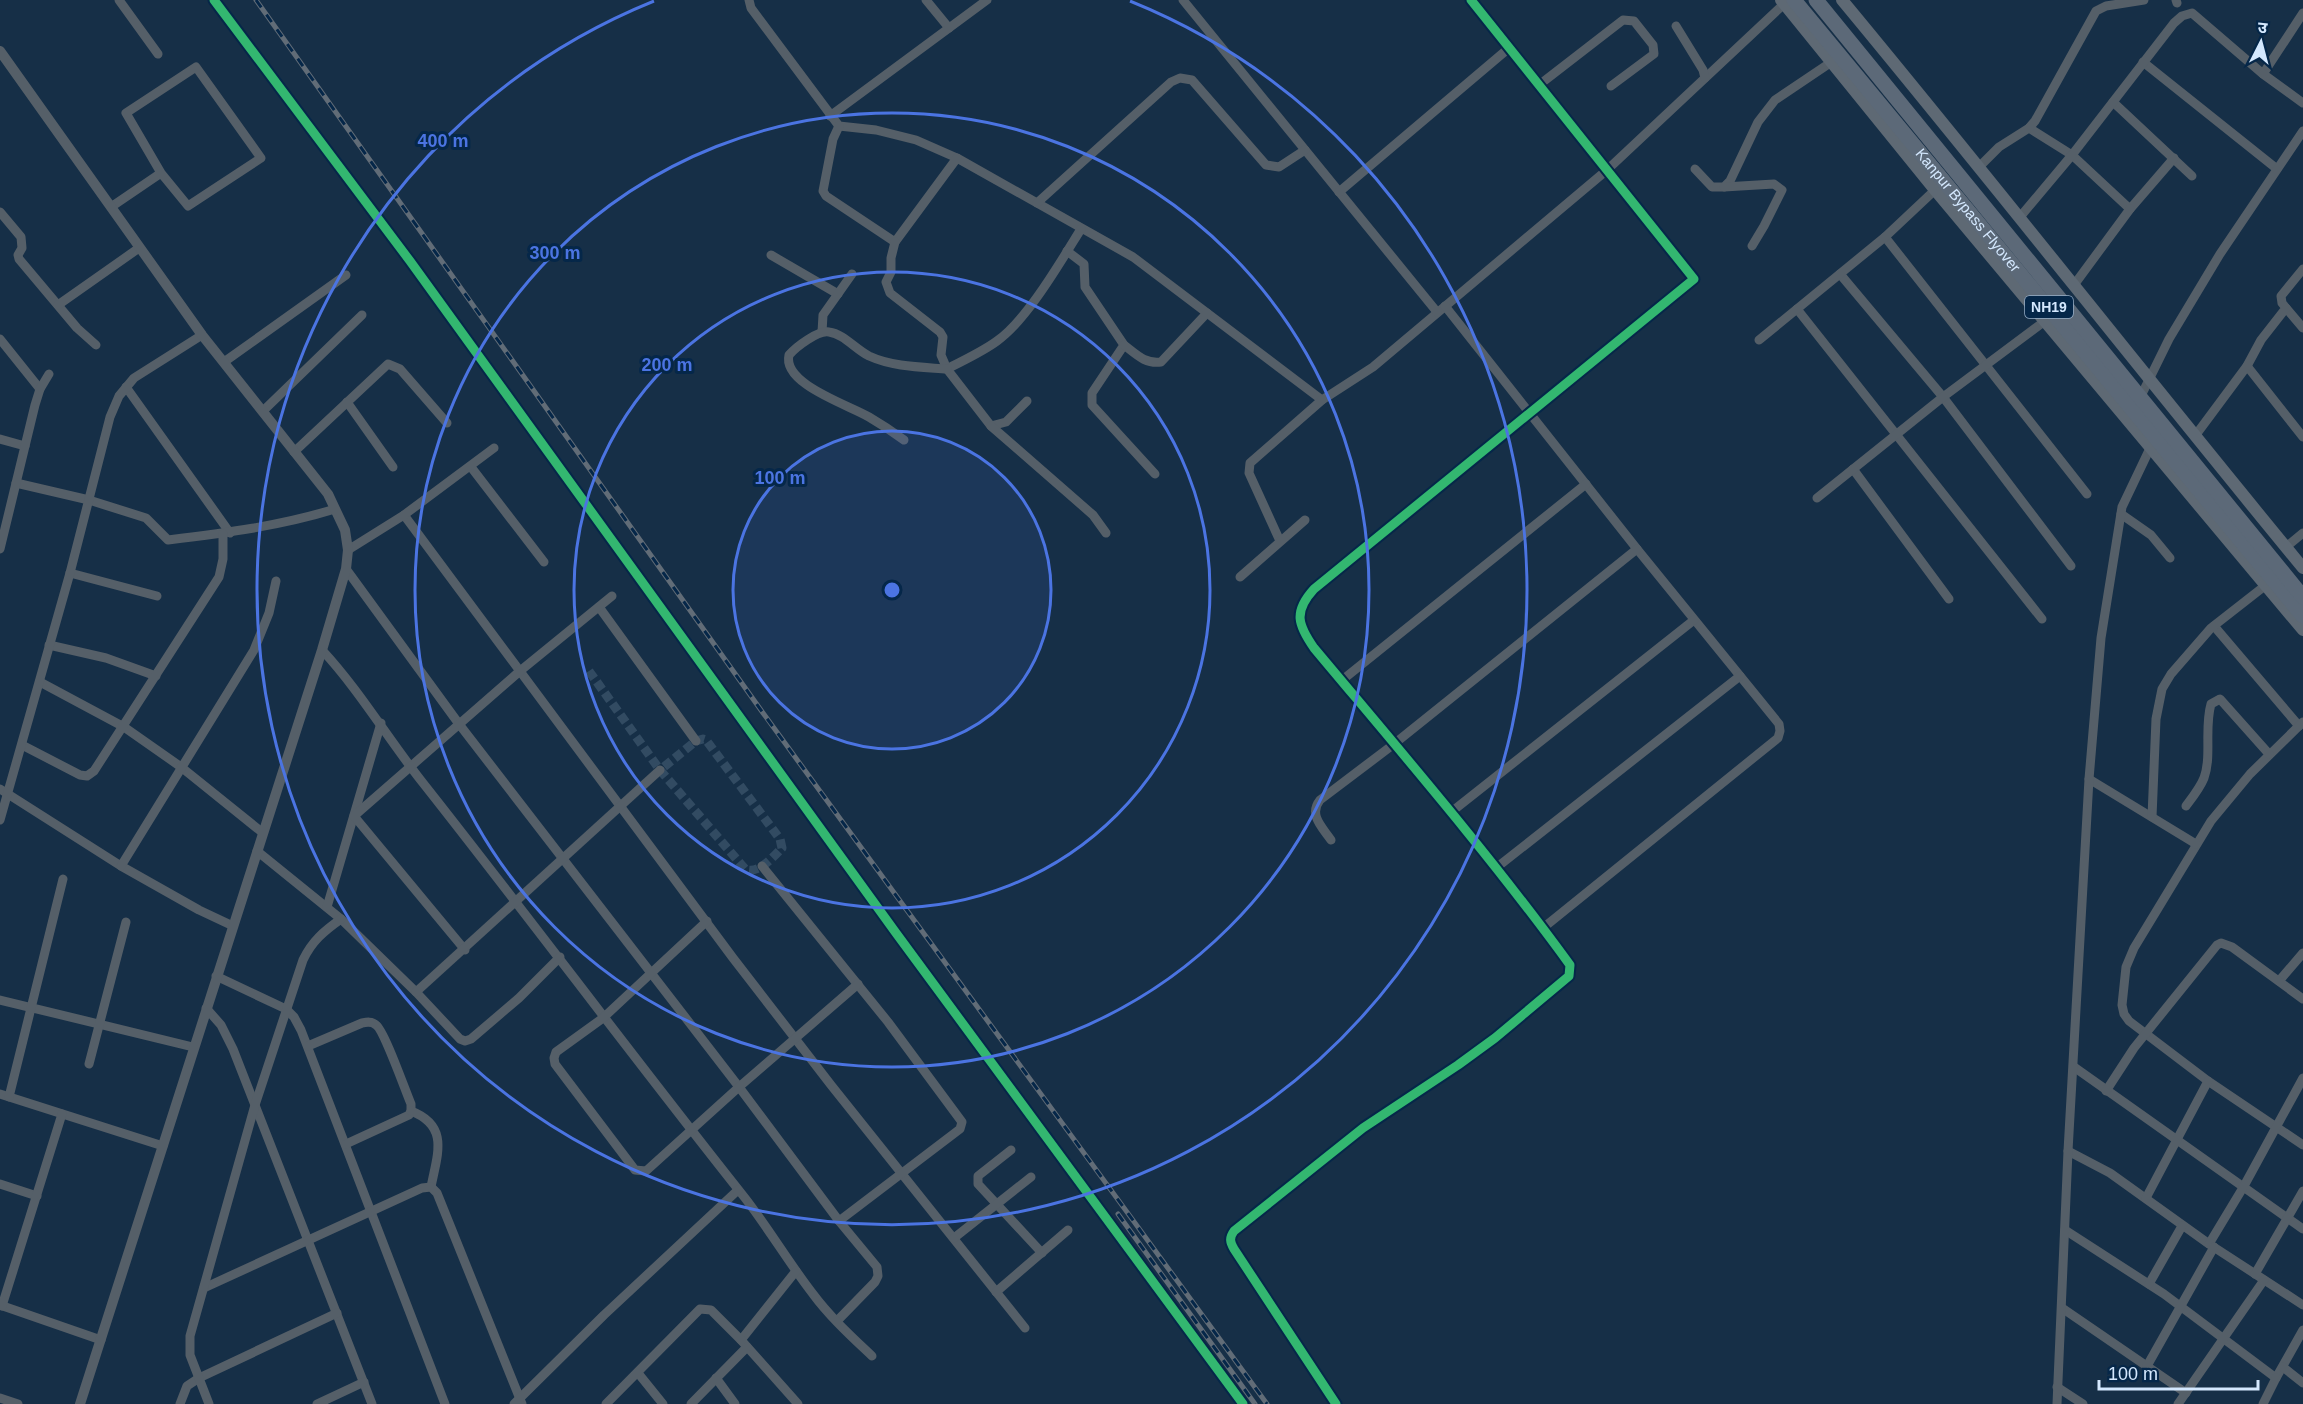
<svg xmlns="http://www.w3.org/2000/svg" width="2303" height="1404" viewBox="0 0 2303 1404" font-family="Arial,'Noto Sans Devanagari',sans-serif">
  <style>
    .lines { fill: none; stroke-linecap: round; stroke-linejoin: round }
    .minor-tunnel { stroke: #324b62; stroke-width: 9; stroke-dasharray: 9 4.5; stroke-linecap: butt }
    .minor { stroke: #555f68; stroke-width: 9 }
    .tertiary { stroke: #555f68; stroke-width: 10 }
    .secondary { stroke: #5e6974; stroke-width: 12 }
    .rail-casing { stroke: #616c77; stroke-width: 5 }
    .rail { stroke: #052749; stroke-width: 3; stroke-dasharray: 9; stroke-linecap: butt }
    .trunk-bridge { stroke: #5c6978; stroke-width: 15 }
    .cycleway-casing { stroke: #052749; stroke-width: 13 }
    .cycleway { stroke: #33b770; stroke-width: 9 }
    .ring { fill: none; stroke: #4b74e2; stroke-width: 3 }
    .labels { text-anchor: middle; stroke-width: 6; stroke-linejoin: round; paint-order: stroke }
    .shield { fill: #052749; stroke: #96aec8; stroke-width: 1.5 }
    .shield-label { font-size: 14px; font-weight: bold; fill: #d4e8fe }
    .street-label { font-size: 15px; fill: #d4e8fe; stroke: #052749 }
    .centre { fill: #4b74e2; stroke: #052749; stroke-width: 3 }
    .ring-label { font-size: 18px; text-anchor: middle; font-weight: bold; fill: #4b74e2; stroke: #052749; stroke-width: 6; stroke-linejoin: round; paint-order: stroke }
  </style>
  <rect width="100%" height="100%" fill="#162f47"/>
  <g class="lines">
    <!-- minor-tunnel -->
    <path class="minor-tunnel" d="M589,671L660,770L745,869C758,875 773,857 782,848L780,839L706,740L703,739L696,741L660,770"/>
    <!-- minor -->
    <g class="minor">
      <path d="M119,0L158,54"/>
      <path d="M214,0L410,261L896,933L1243,1404"/>
      <path d="M749,0L751,8L839,126L876,130L916,140L957,158L1133,257L1322,400L1373,367L1607,170L1784,4"/>
      <path d="M926,0L949,28"/>
      <path d="M1183,0L1437,312"/>
      <path d="M2176,0L2177,3"/>
      <path d="M1676,26L1703,70L1705,78"/>
      <path d="M2143,62L2277,169"/>
      <path d="M2263,74L2303,13"/>
      <path d="M1539,85L1623,20L1634,21L1653,45L1654,54L1611,86"/>
      <path d="M2113,102L2192,176"/>
      <path d="M830,116L987,0"/>
      <path d="M839,126L833,139L823,191L826,196L895,242L957,158"/>
      <path d="M2029,128L2072,155L2130,209L2174,158"/>
      <path d="M1980,166L1999,147L2029,128L2035,121L2096,11L2106,6L2144,0"/>
      <path d="M1695,169L1712,187H1724L1730,181L1758,122L1775,100L1833,61"/>
      <path d="M1724,187L1774,184L1782,190L1764,226L1752,246"/>
      <path d="M1339,192L1509,48"/>
      <path d="M1037,203L1171,82L1180,78L1192,80L1266,165L1279,167L1305,150"/>
      <path d="M111,207L161,173L126,113L196,67L261,158L188,206L161,173"/>
      <path d="M0,212L21,237L22,248L18,255L19,259L77,328L96,345"/>
      <path d="M2020,217L2072,155L2174,23L2182,16L2192,13L2263,74L2303,103"/>
      <path d="M1885,237L2087,494"/>
      <path d="M895,242L891,258V272L886,282L890,293L940,332L943,337L941,355L947,369"/>
      <path d="M1067,251L1084,264L1085,287L1124,345L1092,393V405L1155,474"/>
      <path d="M771,255L838,294"/>
      <path d="M1840,274L1943,397L2071,566"/>
      <path d="M2074,285L2130,209"/>
      <path d="M58,305L139,248"/>
      <path d="M1445,306L1637,549L1779,724L1780,731L1778,738L1543,928"/>
      <path d="M2286,308L2303,328"/>
      <path d="M1797,309L2042,619"/>
      <path d="M822,332L823,315L852,274"/>
      <path d="M0,339L40,389"/>
      <path d="M1759,340L1885,237L1935,190"/>
      <path d="M1124,345C1137,355 1145,364 1161,362L1207,313"/>
      <path d="M224,362L346,275"/>
      <path d="M2247,366L2303,437"/>
      <path d="M126,387L230,533"/>
      <path d="M2139,400L2169,339L2220,254L2303,131"/>
      <path d="M1027,401L1006,422L991,426L947,369C964,360 982,352 997,341C1027,320 1061,261 1081,229"/>
      <path d="M347,402L393,467"/>
      <path d="M263,411L362,315"/>
      <path d="M991,426L1093,515L1106,533"/>
      <path d="M2195,436L2247,366L2261,340L2286,308L2282,303L2281,296L2303,269"/>
      <path d="M0,439L25,446"/>
      <path d="M904,440C893,432 881,424 869,417C849,405 782,384 789,355C796,347 818,330 829,332C844,334 855,349 869,356C893,367 921,367 947,369"/>
      <path d="M294,452L388,364L400,369L447,423"/>
      <path d="M471,467L544,562"/>
      <path d="M1853,469L1949,599"/>
      <path d="M16,483L89,500L146,518L168,540C225,533 280,526 335,509"/>
      <path d="M1817,498L1943,397L2045,321"/>
      <path d="M2121,514L2151,535L2170,558"/>
      <path d="M404,515L733,958L831,1085L1025,1328"/>
      <path d="M1280,541L1249,473L1250,463L1322,400"/>
      <path d="M2286,547L2303,533"/>
      <path d="M0,549L35,405L40,389L49,374"/>
      <path d="M348,550L404,515L494,448"/>
      <path d="M346,569L459,724L739,1087L839,1221L877,1267L878,1276L875,1282L837,1321"/>
      <path d="M70,573L157,596"/>
      <path d="M1240,577L1305,520"/>
      <path d="M599,607L696,741"/>
      <path d="M2214,626L2299,726"/>
      <path d="M49,645L106,658L156,676"/>
      <path d="M322,650C360,691 388,739 423,783C532,921 636,1061 745,1198C769,1229 789,1263 813,1294C830,1317 852,1337 872,1356"/>
      <path d="M1341,681L1586,484"/>
      <path d="M40,682L124,727L181,767L263,833"/>
      <path d="M2303,722L2250,774L2211,821L2134,948L2126,967L2122,1005L2124,1014L2129,1021L2208,1081L2303,1145"/>
      <path d="M22,745L80,775L87,776L94,771L219,577L223,559V534"/>
      <path d="M2089,779L2196,844"/>
      <path d="M0,789L121,866L199,910L233,926"/>
      <path d="M2186,806C2192,798 2200,788 2204,778C2212,756 2204,728 2211,704L2220,699L2269,754"/>
      <path d="M1450,813L1694,620"/>
      <path d="M2152,817L2156,719L2162,689L2171,674L2211,628L2266,585"/>
      <path d="M0,820L70,573L110,417L119,396L134,378L202,335"/>
      <path d="M1331,840C1323,828 1308,815 1320,800L1394,744L1637,549"/>
      <path d="M257,851L341,919L416,992L460,1039L465,1041L471,1039L519,998L560,957"/>
      <path d="M121,866L254,650L269,613L276,581"/>
      <path d="M762,866L888,1022L962,1122L960,1129L839,1221"/>
      <path d="M1496,868L1740,676"/>
      <path d="M327,907L381,723"/>
      <path d="M707,921L603,1018L556,1052L554,1058L555,1064L635,1170L646,1171L739,1087L858,984"/>
      <path d="M465,950L354,816L520,671L612,596"/>
      <path d="M216,976L286,1009L294,1017L301,1030L445,1404"/>
      <path d="M2279,981L2303,953"/>
      <path d="M416,992L660,770"/>
      <path d="M0,1000L193,1047"/>
      <path d="M206,1008L221,1025L233,1049L372,1404"/>
      <path d="M308,1046L362,1023C367,1022 372,1021 376,1025C384,1030 405,1090 411,1104V1111L409,1115L346,1144"/>
      <path d="M89,1064L126,922"/>
      <path d="M2074,1067L2303,1229"/>
      <path d="M2106,1091L2134,1048L2217,945L2221,943L2232,947L2303,999"/>
      <path d="M0,1094L163,1146"/>
      <path d="M9,1097L63,879"/>
      <path d="M411,1111C450,1126 437,1155 431,1187"/>
      <path d="M1011,1150L978,1176V1184L1042,1253"/>
      <path d="M2068,1151L2110,1173L2209,1244L2303,1305"/>
      <path d="M0,1184L37,1196"/>
      <path d="M2146,1198L2208,1081"/>
      <path d="M2065,1230L2164,1294L2276,1378L2303,1330"/>
      <path d="M954,1238L1031,1177"/>
      <path d="M2209,1244L2244,1186L2303,1078"/>
      <path d="M2255,1274L2303,1191"/>
      <path d="M2149,1284L2182,1226"/>
      <path d="M204,1288L422,1188L431,1187L437,1193L522,1404"/>
      <path d="M996,1292L1068,1230"/>
      <path d="M0,1305L101,1340"/>
      <path d="M2,1306L62,1114"/>
      <path d="M2062,1308L2186,1393"/>
      <path d="M741,1340L796,1271"/>
      <path d="M2147,1366L2214,1247"/>
      <path d="M2283,1367L2303,1383"/>
      <path d="M638,1373L663,1404"/>
      <path d="M716,1378L735,1404"/>
      <path d="M2057,1387L2083,1404"/>
      <path d="M0,1398L18,1404"/>
      <path d="M180,1404L187,1386L199,1378L337,1313"/>
      <path d="M209,1404L190,1355V1336L255,1105L303,960C312,941 324,931 341,919"/>
      <path d="M317,1404L364,1382"/>
      <path d="M514,1404L604,1315L738,1190"/>
      <path d="M606,1404L700,1309L711,1310L741,1340L798,1404"/>
      <path d="M691,1404L747,1347"/>
      <path d="M1336,1404L1234,1249C1230,1242 1229,1238 1234,1231L1363,1128L1458,1065L1495,1038L1569,976L1570,965C1490,855 1401,752 1314,648C1298,625 1293,612 1314,589L1694,279L1471,0"/>
      <path d="M2057,1404L2068,1151L2089,779L2101,638L2122,507L2153,442"/>
      <path d="M2178,1404L2264,1280"/>
      <path d="M2263,1404L2276,1378"/>
    </g>
    <!-- tertiary -->
    <path class="tertiary" d="M0,51L202,335L328,494L345,530L348,550L346,569L322,650L80,1404"/>
    <!-- secondary -->
    <g class="secondary">
      <path d="M1781,0L1935,190L2303,630"/>
      <path d="M1842,0C1998,188 2148,380 2303,568"/>
    </g>
    <!-- rail casing -->
    <g class="rail-casing">
      <g id="rail">
        <path d="M256,0L763,713L1267,1404"/>
        <path d="M1118,1214L1255,1404"/>
      </g>
    </g>
    <!-- rail -->
    <use href="#rail" class="rail"/>
    <!-- trunk-bridge -->
    <g class="trunk-bridge">
      <path id="s1" d="M1794,0L2303,616"/>
      <path d="M1816,0L2303,597"/>
    </g>
    <!-- cycleway casing -->
    <g class="cycleway-casing">
      <g id="cycleway">
        <path d="M214,0L410,261L896,933L1243,1404"/>
        <path d="M1336,1404L1234,1249C1230,1242 1229,1238 1234,1231L1363,1128L1458,1065L1495,1038L1569,976L1570,965C1490,855 1401,752 1314,648C1298,625 1293,612 1314,589L1694,279L1471,0"/>
      </g>
    </g>
    <!-- cycleway -->
    <use href="#cycleway" class="cycleway"/>
  </g>
  <!-- distance rings -->
  <circle cx="892" cy="590" r="159" fill="#4b74e2" fill-opacity=".12"/>
  <g class="ring">
    <circle cx="892" cy="590" r="159"/>
    <circle cx="892" cy="590" r="318"/>
    <circle cx="892" cy="590" r="477"/>
    <path d="M1130 1A635 635 0 1 1 654 1"/>
  </g>
  <g class="labels">
    <!-- shield labels -->
    <rect class="shield" x="2025" y="296" width="48" height="22" rx="4.5"/>
    <g class="shield-label">
      <text x="2049" y="312">NH19</text>
    </g>
    <!-- street labels -->
    <g class="street-label">
      <text dy="5" stroke="none"><textPath href="#s1" startOffset="273">Kanpur Bypass Flyover</textPath></text>
    </g>
  </g>
  <circle cx="892" cy="590" r="9" class="centre"/>
  <g class="ring-label">
    <text x="443" y="147">400 m</text>
    <text x="555" y="259">300 m</text>
    <text x="667" y="371">200 m</text>
    <text x="780" y="484">100 m</text>
  </g>
  <!-- north arrow -->
  <g transform="translate(2261 42) rotate(6)" stroke="#052749" stroke-width="4.5" paint-order="stroke">
  <path d="M0-4.5L10 22L0 15L-10 22Z" fill="#d4e8fe"/>
  <text y="-9" font-size="16" font-weight="bold" text-anchor="middle" fill="#d4e8fe">उ</text>
  </g>
  <!-- scale -->
  <path d="M2099 1380v9h159v-9" fill="none" stroke="#d4e8fe" stroke-width="3"/>
  <text x="2108" y="1380" font-size="18" fill="#d4e8fe" stroke="#052749" stroke-width="4.5" paint-order="stroke">100 m</text>
</svg>
